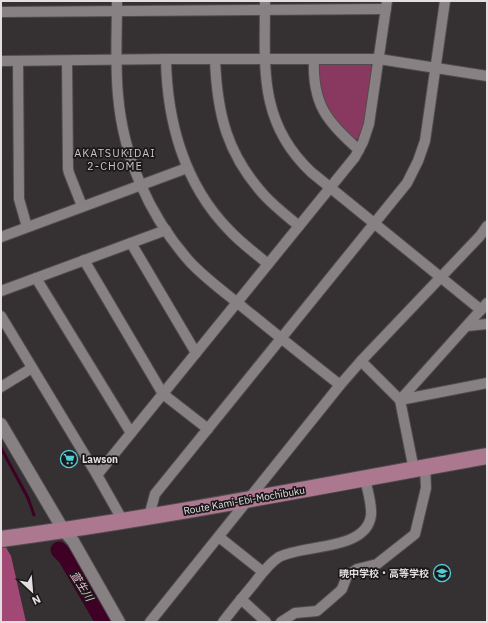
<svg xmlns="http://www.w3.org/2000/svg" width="488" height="623" viewBox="0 0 488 623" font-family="'IBM Plex Sans','Noto Sans JP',sans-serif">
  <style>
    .green { fill: #893960 }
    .forest { fill: #a14974 }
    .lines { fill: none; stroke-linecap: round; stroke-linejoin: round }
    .stream { stroke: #3e0024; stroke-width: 3 }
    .river { stroke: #3e0024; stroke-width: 17 }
    .minor-casing { stroke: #504c4e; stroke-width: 12 }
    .tertiary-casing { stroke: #504c4e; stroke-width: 14 }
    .primary-casing { stroke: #504c4e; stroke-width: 18 }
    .minor { stroke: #878183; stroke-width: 10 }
    .tertiary { stroke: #878183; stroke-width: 12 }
    .primary { stroke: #ac7890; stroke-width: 16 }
    .labels { text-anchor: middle; stroke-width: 3.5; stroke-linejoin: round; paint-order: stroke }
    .poi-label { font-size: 10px; font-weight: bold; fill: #e3dfe1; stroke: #1b1819; text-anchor: start }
    .street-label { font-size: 10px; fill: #e3dfe1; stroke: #1b1819 }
    .neighbourhood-label { font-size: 11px; letter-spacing: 1px; fill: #c9c3c5; stroke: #1b1819 }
    .water-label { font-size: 11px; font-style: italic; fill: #f0bfd3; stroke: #1b1819 }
  </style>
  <rect width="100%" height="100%" fill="#353032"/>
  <!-- green -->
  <path class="green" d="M369,63L372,66L365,119L359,138L354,141L333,120L322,100L318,67L321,64Z"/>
  <!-- forest -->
  <path class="forest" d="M1,539L11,556L26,622H1Z"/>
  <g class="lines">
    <!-- stream -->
    <path class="stream" d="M1,448L28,498L34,515"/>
    <!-- river -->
    <path class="river" d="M59,550L66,557L104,622"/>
    <!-- minor casing -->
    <g class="minor-casing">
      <g id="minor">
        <path d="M117,1C117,32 115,64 118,95C123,156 149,216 190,262C207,280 227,294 245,309C277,335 308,360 340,385"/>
        <path d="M265,1C265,67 258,122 311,172L481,310"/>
        <path d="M1,12L386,9"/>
        <path d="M166,59C167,121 184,184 229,230C241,243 255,253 268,264"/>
        <path d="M215,59C217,114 227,154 264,195C275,207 287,216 299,226"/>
        <path d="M314,59C312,104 327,122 359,150"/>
        <path d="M1,61L166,59H379L487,76"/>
        <path d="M18,61L19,199L27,227"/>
        <path d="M67,61L68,169L69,173L82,206"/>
        <path d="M1,237L187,168"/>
        <path d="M131,243L196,353"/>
        <path d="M84,260L163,394L208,429"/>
        <path d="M36,278L131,433"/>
        <path d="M1,291L166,230"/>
        <path d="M1,316L97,475L123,521"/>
        <path d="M467,326L487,324"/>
        <path d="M361,361L400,400L414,470"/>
        <path d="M1,387L32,368"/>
        <path d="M400,400L487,303"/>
        <path d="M400,400L487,383"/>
        <path d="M97,475L355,157L363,142L369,124L387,1"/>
        <path d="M149,516L155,494L407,183L418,161L425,141L445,1"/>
        <path d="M219,537L263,572"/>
        <path d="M241,599L266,622"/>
        <path d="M150,622L340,385L361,361L480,236L487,226"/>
        <path d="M223,622C232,610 242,598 252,586C260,576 268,564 279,557C304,544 367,551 371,515C372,503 367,490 365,478"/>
        <path d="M281,622L295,613L317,611L339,592L342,589L347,576L357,569L377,564L415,534L426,488L425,467"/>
      </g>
    </g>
    <!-- tertiary casing -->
    <g class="tertiary-casing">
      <path id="tertiary" d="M1,424L64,531L73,541L119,622"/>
    </g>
    <!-- primary casing -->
    <g class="primary-casing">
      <path id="primary" d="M1,539C164,517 325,485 487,456"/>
    </g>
    <!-- minor -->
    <use href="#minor" class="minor"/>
    <!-- tertiary -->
    <use href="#tertiary" class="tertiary"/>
    <!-- primary -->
    <use href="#primary" class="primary"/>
  </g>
  <!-- icons -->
  <defs>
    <g id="supermarket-ring" transform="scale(0.9)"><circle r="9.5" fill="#1b1819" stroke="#51ccd5" stroke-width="1.5"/><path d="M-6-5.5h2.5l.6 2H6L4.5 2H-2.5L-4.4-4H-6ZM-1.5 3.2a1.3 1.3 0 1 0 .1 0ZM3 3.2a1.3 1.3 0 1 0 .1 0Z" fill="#51ccd5"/></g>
    <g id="school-ring" transform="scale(0.9)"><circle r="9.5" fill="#1b1819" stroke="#51ccd5" stroke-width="1.5"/><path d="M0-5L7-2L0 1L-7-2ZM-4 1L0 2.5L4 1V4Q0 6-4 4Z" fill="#51ccd5"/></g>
  </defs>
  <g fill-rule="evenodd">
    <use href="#supermarket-ring" x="69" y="459"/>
    <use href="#school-ring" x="442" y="573"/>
  </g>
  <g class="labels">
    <!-- poi labels -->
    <g class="poi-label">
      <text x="82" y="463">Lawson</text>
      <text x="429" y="577" text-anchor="end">暁中学校・高等学校</text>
    </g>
    <!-- street labels -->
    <g class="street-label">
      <text transform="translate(244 500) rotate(-10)" y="4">Route Kami-Ebi-Mochibuku</text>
    </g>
    <!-- neighbourhood labels -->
    <g class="neighbourhood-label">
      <text x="115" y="157">AKATSUKIDAI<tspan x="115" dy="13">2-CHOME</tspan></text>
    </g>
    <!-- water labels -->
    <g class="water-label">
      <text transform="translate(82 586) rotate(58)" y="4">萱生川</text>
    </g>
  </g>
  <!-- border -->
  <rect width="488" height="623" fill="none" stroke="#e3dfe1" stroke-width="4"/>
  <!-- north arrow -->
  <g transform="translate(32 591) rotate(154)" stroke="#1b1819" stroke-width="3" paint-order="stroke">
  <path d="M0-3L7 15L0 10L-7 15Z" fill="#e3dfe1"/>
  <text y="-6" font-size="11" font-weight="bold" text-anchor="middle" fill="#e3dfe1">N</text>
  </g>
</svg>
